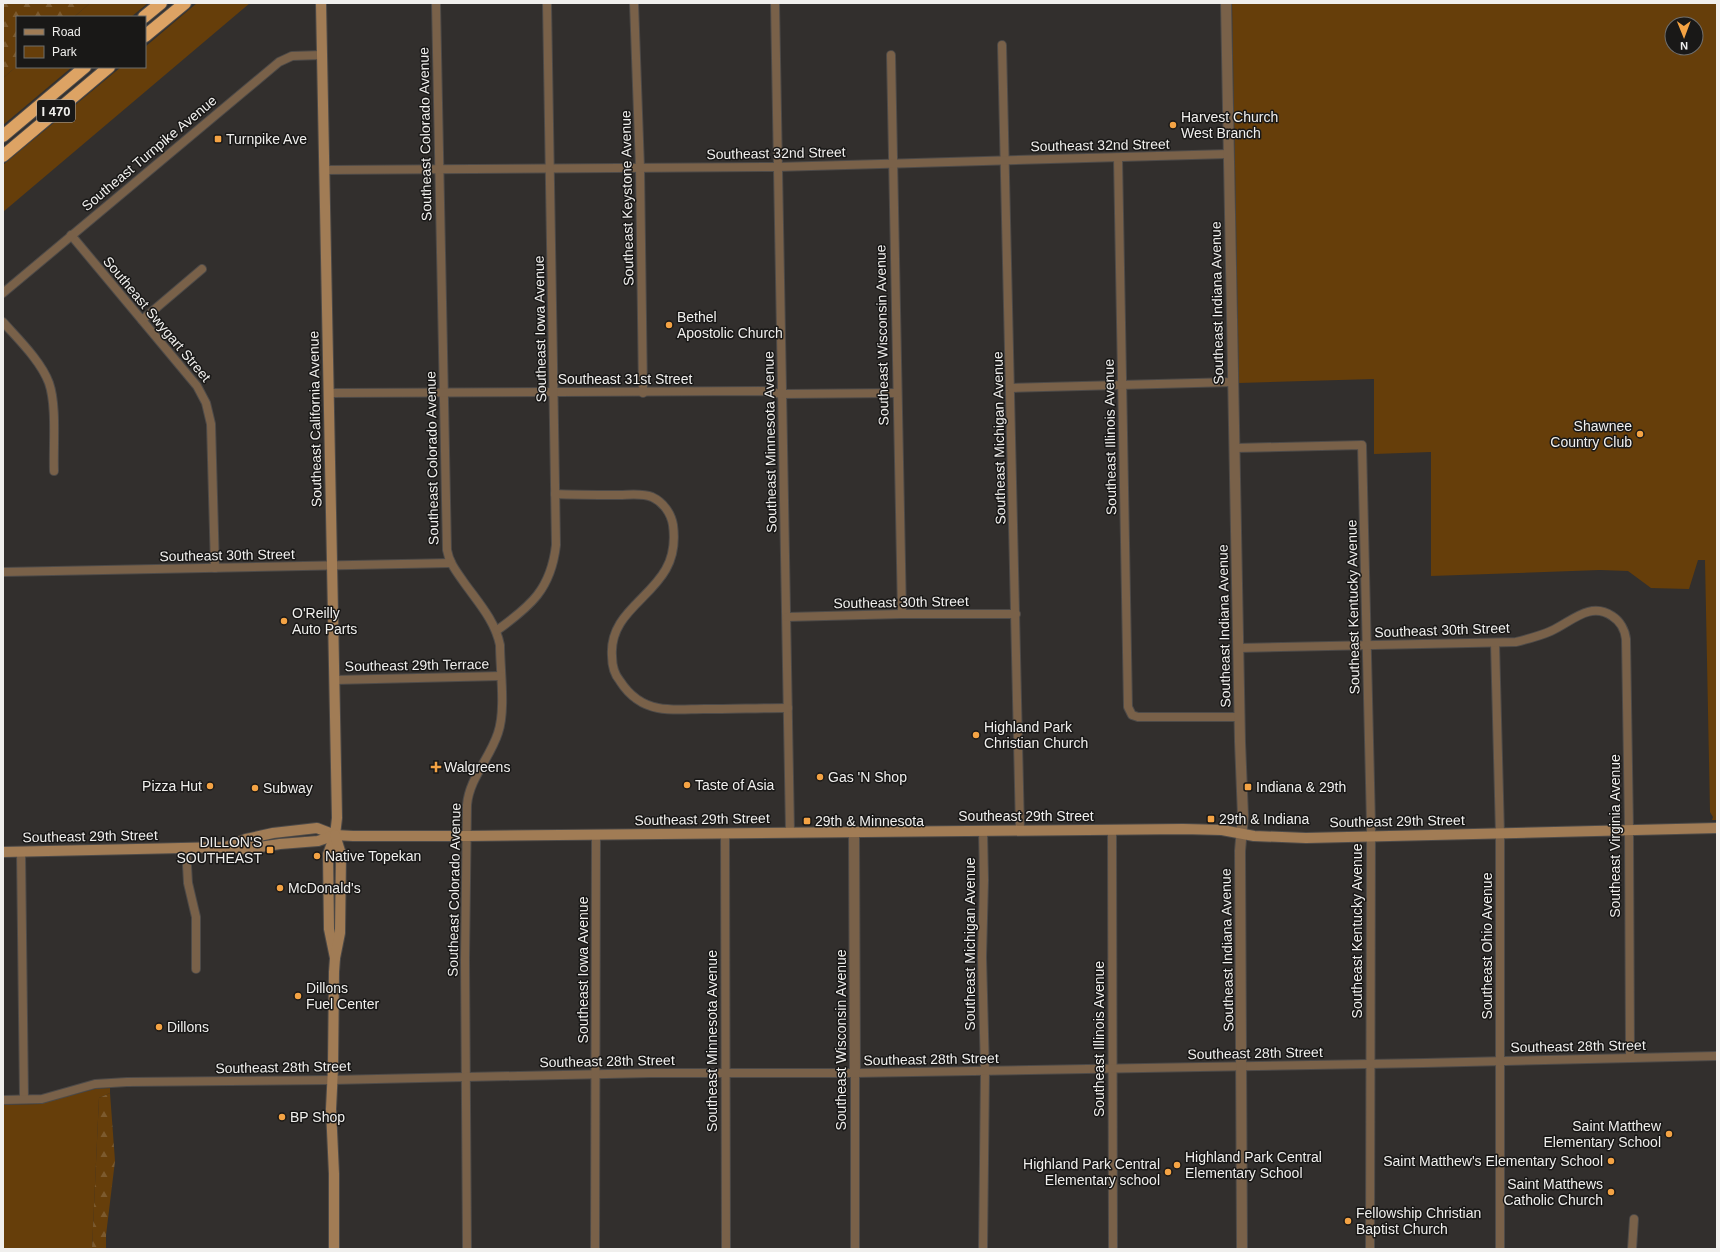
<svg xmlns="http://www.w3.org/2000/svg" width="1720" height="1252" viewBox="0 0 1720 1252" font-family="Helvetica,sans-serif">
  <style>
    .green { fill: #663e0a; fill-rule: evenodd }
    .forest { fill: url(#forest-firs) }
    .lines { fill: none; stroke-linecap: round; stroke-linejoin: round }
    .minor-casing { stroke: #4d4a48; stroke-width: 10 }
    .tertiary-casing { stroke: #4d4a48; stroke-width: 12 }
    .secondary-casing { stroke: #4d4a48; stroke-width: 12 }
    .motorway-casing { stroke: #4d4a48; stroke-width: 14 }
    .minor { stroke: #796149; stroke-width: 8 }
    .tertiary { stroke: #796149; stroke-width: 10 }
    .secondary { stroke: #a17c55; stroke-width: 10 }
    .motorway { stroke: #dda364; stroke-width: 12 }
    .poi-dot { fill: #f4a344; stroke: #191817; stroke-width: 1.5 }
    .labels { text-anchor: middle; stroke-width: 3; stroke-linejoin: round; paint-order: stroke }
    .shield { fill: #191817; stroke: #b0aead; stroke-width: 1 }
    .shield-label { font-size: 13px; font-weight: bold; fill: #f0efed }
    .poi-label { font-size: 14px; fill: #f0efed; stroke: #191817; text-anchor: start }
    .street-label { font-size: 14px; fill: #f0efed; stroke: #191817 }
  </style>
  <defs>
    <pattern id="forest-firs" width="22" height="20" patternUnits="userSpaceOnUse"><rect width="22" height="20" fill="#663e0a"/><path d="M5 1l3.5 6h-7zM16 11l3.5 6h-7z" fill="#7c5a2e"/></pattern>
  </defs>
  <rect width="100%" height="100%" fill="#322f2d"/>
  <!-- green -->
  <g class="green">
    <path d="M90,3H148L131,17H74Z"/>
    <path d="M197,3H250L3,212V165L121,67H145V47Z"/>
    <path d="M1232,3H1717V820H1712L1713,817L1710,812L1705,560H1698L1689,589L1651,588L1628,571L1600,570L1431,576V452L1374,454V379L1239,383ZM1672,24H1696V48H1672Z"/>
    <path d="M17,66V67H72L3,125V78Z"/>
    <path d="M110,1088V1093L99,1098L92,1249H3V1105L39,1104L95,1089Z"/>
  </g>
  <!-- forest -->
  <g class="forest">
    <path d="M3,3H90L74,17H17V66L3,78Z"/>
    <path d="M110,1093L115,1161L106,1235V1249H92L99,1098Z"/>
  </g>
  <g class="lines">
    <!-- minor casing -->
    <g class="minor-casing">
      <g id="minor">
        <path d="M436,3L447,550C449,562 456,571 463,581C477,601 495,620 500,645C500,670 506,710 498,733C490,758 469,779 467,805L465,959L467,1249"/>
        <path d="M634,3L640,168L643,393"/>
        <path d="M775,3L790,832"/>
        <path d="M1002,45L1020,830"/>
        <path d="M891,55L902,614"/>
        <path d="M1118,158L1128,707L1132,715L1138,717H1240"/>
        <path d="M324,170L777,167L1228,154"/>
        <path d="M71,235L197,386L206,403L211,424L215,568"/>
        <path d="M3,293L279,62L292,56L322,55"/>
        <path d="M142,320L202,269"/>
        <path d="M3,322C18,339 41,361 49,383C57,406 53,446 54,471"/>
        <path d="M1011,388L1233,382"/>
        <path d="M329,393L763,391L782,394L897,393"/>
        <path d="M1235,448L1362,445L1371,825L1370,1249"/>
        <path d="M555,494C576,495 598,495 619,495C629,495 642,493 652,497C663,502 671,513 673,525C675,540 674,555 666,569C649,600 609,615 612,656C612,664 614,674 620,681C629,695 642,705 658,708C673,711 689,709 704,709C732,709 760,708 788,708"/>
        <path d="M3,572L451,563"/>
        <path d="M787,617L902,614H1016"/>
        <path d="M496,631C531,606 551,589 556,545L547,3"/>
        <path d="M1495,643L1500,834V1249"/>
        <path d="M1238,648L1516,642C1528,639 1540,636 1551,631C1571,622 1590,601 1612,616C1620,621 1625,630 1626,639L1629,830L1630,1058"/>
        <path d="M334,680L501,676"/>
        <path d="M1112,829L1113,1249"/>
        <path d="M983,830L984,880L982,957L985,1071L983,1249"/>
        <path d="M725,833L726,1249"/>
        <path d="M186,848L188,883L196,917V969"/>
        <path d="M21,852L24,1099"/>
        <path d="M855,1073V1249"/>
        <path d="M3,1100L42,1099L95,1084L127,1082L332,1080L651,1073H855L1424,1063L1717,1056"/>
        <path d="M595,1249L596,834"/>
        <path d="M1632,1249L1634,1219"/>
      </g>
    </g>
    <!-- tertiary casing -->
    <g class="tertiary-casing">
      <g id="tertiary">
        <path d="M1226,3L1240,742L1243,816L1240,851L1242,1249"/>
        <path d="M854,832L855,1073"/>
      </g>
    </g>
    <!-- secondary casing -->
    <g class="secondary-casing">
      <g id="secondary">
        <path d="M321,3L337,818L335,835L328,854L329,929L335,958"/>
        <path d="M226,847L246,839L273,833L317,828L335,835L353,836H466L1183,829L1222,830L1254,836L1306,838L1717,828"/>
        <path d="M3,852L226,847L246,849L280,844L318,841L335,835"/>
        <path d="M334,1249V1174L331,1109L333,1068L334,972L335,958L340,933L341,854L335,835"/>
      </g>
    </g>
    <!-- motorway casing -->
    <g class="motorway-casing">
      <g id="motorway">
        <path d="M144,17L161,3"/>
        <path d="M145,36L185,3"/>
        <path d="M3,136L85,67"/>
        <path d="M3,156L109,67"/>
      </g>
    </g>
    <!-- minor -->
    <use href="#minor" class="minor"/>
    <!-- tertiary -->
    <use href="#tertiary" class="tertiary"/>
    <!-- secondary -->
    <use href="#secondary" class="secondary"/>
    <!-- motorway -->
    <use href="#motorway" class="motorway"/>
  </g>
  <!-- markers -->
  <g class="poi-dot">
    <circle cx="1173" cy="125" r="4"/>
    <rect x="214" y="135" width="8" height="8" rx="2"/>
    <circle cx="669" cy="325" r="4"/>
    <circle cx="1640" cy="434" r="4"/>
    <circle cx="284" cy="621" r="4"/>
    <circle cx="976" cy="735" r="4"/>
    <path d="M434 761h4v4h4v4h-4v4h-4v-4h-4v-4h4z"/>
    <circle cx="820" cy="777" r="4"/>
    <circle cx="687" cy="785" r="4"/>
    <circle cx="210" cy="786" r="4"/>
    <rect x="1244" y="783" width="8" height="8" rx="2"/>
    <circle cx="255" cy="788" r="4"/>
    <rect x="1207" y="815" width="8" height="8" rx="2"/>
    <rect x="803" y="817" width="8" height="8" rx="2"/>
    <rect x="266" y="846" width="8" height="8" rx="2"/>
    <circle cx="317" cy="856" r="4"/>
    <circle cx="280" cy="888" r="4"/>
    <circle cx="298" cy="996" r="4"/>
    <circle cx="159" cy="1027" r="4"/>
    <circle cx="282" cy="1117" r="4"/>
    <circle cx="1669" cy="1134" r="4"/>
    <circle cx="1611" cy="1161" r="4"/>
    <circle cx="1177" cy="1165" r="4"/>
    <circle cx="1168" cy="1172" r="4"/>
    <circle cx="1611" cy="1192" r="4"/>
    <circle cx="1348" cy="1221" r="4"/>
  </g>
  <g class="labels">
    <!-- shield labels -->
    <rect class="shield" x="37" y="100" width="38" height="22" rx="3"/>
    <g class="shield-label">
      <text x="56" y="116">I 470</text>
    </g>
    <!-- poi labels -->
    <g class="poi-label">
      <text x="1181" y="122">Harvest Church<tspan x="1181" dy="16">West Branch</tspan></text>
      <text x="226" y="144">Turnpike Ave</text>
      <text x="677" y="322">Bethel<tspan x="677" dy="16">Apostolic Church</tspan></text>
      <text x="1632" y="431" text-anchor="end">Shawnee<tspan x="1632" dy="16">Country Club</tspan></text>
      <text x="292" y="618">O'Reilly<tspan x="292" dy="16">Auto Parts</tspan></text>
      <text x="984" y="732">Highland Park<tspan x="984" dy="16">Christian Church</tspan></text>
      <text x="444" y="772">Walgreens</text>
      <text x="828" y="782">Gas 'N Shop</text>
      <text x="695" y="790">Taste of Asia</text>
      <text x="202" y="791" text-anchor="end">Pizza Hut</text>
      <text x="1256" y="792">Indiana &amp; 29th</text>
      <text x="263" y="793">Subway</text>
      <text x="1219" y="824">29th &amp; Indiana</text>
      <text x="815" y="826">29th &amp; Minnesota</text>
      <text x="262" y="847" text-anchor="end">DILLON'S<tspan x="262" dy="16">SOUTHEAST</tspan></text>
      <text x="325" y="861">Native Topekan</text>
      <text x="288" y="893">McDonald's</text>
      <text x="306" y="993">Dillons<tspan x="306" dy="16">Fuel Center</tspan></text>
      <text x="167" y="1032">Dillons</text>
      <text x="290" y="1122">BP Shop</text>
      <text x="1661" y="1131" text-anchor="end">Saint Matthew<tspan x="1661" dy="16">Elementary School</tspan></text>
      <text x="1185" y="1162">Highland Park Central<tspan x="1185" dy="16">Elementary School</tspan></text>
      <text x="1603" y="1166" text-anchor="end">Saint Matthew's Elementary School</text>
      <text x="1160" y="1169" text-anchor="end">Highland Park Central<tspan x="1160" dy="16">Elementary school</tspan></text>
      <text x="1603" y="1189" text-anchor="end">Saint Matthews<tspan x="1603" dy="16">Catholic Church</tspan></text>
      <text x="1356" y="1218">Fellowship Christian<tspan x="1356" dy="16">Baptist Church</tspan></text>
    </g>
    <!-- street labels -->
    <g class="street-label">
      <text transform="translate(425 134) rotate(-91)" y="5">Southeast Colorado Avenue</text>
      <text transform="translate(1100 145) rotate(-1)" y="5">Southeast 32nd Street</text>
      <text transform="translate(149 153) rotate(-40)" y="5">Southeast Turnpike Avenue</text>
      <text transform="translate(776 153) rotate(-1)" y="5">Southeast 32nd Street</text>
      <text transform="translate(627 198) rotate(-91)" y="5">Southeast Keystone Avenue</text>
      <text transform="translate(1217 303) rotate(-91)" y="5">Southeast Indiana Avenue</text>
      <text transform="translate(157 319) rotate(50)" y="5">Southeast Swygart Street</text>
      <text transform="translate(540 329) rotate(-91)" y="5">Southeast Iowa Avenue</text>
      <text transform="translate(882 335) rotate(-91)" y="5">Southeast Wisconsin Avenue</text>
      <text x="625" y="384">Southeast 31st Street</text>
      <text transform="translate(315 419) rotate(-91)" y="5">Southeast California Avenue</text>
      <text transform="translate(1110 437) rotate(-91)" y="5">Southeast Illinois Avenue</text>
      <text transform="translate(999 438) rotate(-91)" y="5">Southeast Michigan Avenue</text>
      <text transform="translate(770 442) rotate(-91)" y="5">Southeast Minnesota Avenue</text>
      <text transform="translate(432 458) rotate(-91)" y="5">Southeast Colorado Avenue</text>
      <text transform="translate(227 555) rotate(-1)" y="5">Southeast 30th Street</text>
      <text transform="translate(901 602) rotate(-1)" y="5">Southeast 30th Street</text>
      <text transform="translate(1353 607) rotate(-91)" y="5">Southeast Kentucky Avenue</text>
      <text transform="translate(1224 626) rotate(-91)" y="5">Southeast Indiana Avenue</text>
      <text transform="translate(1442 630) rotate(-2)" y="5">Southeast 30th Street</text>
      <text transform="translate(417 665) rotate(-1)" y="5">Southeast 29th Terrace</text>
      <text x="1026" y="821">Southeast 29th Street</text>
      <text transform="translate(702 819) rotate(-1)" y="5">Southeast 29th Street</text>
      <text transform="translate(1397 821) rotate(-1)" y="5">Southeast 29th Street</text>
      <text transform="translate(90 836) rotate(-1)" y="5">Southeast 29th Street</text>
      <text transform="translate(1615 836) rotate(-90)" y="5">Southeast Virginia Avenue</text>
      <text transform="translate(454 890) rotate(-89)" y="5">Southeast Colorado Avenue</text>
      <text transform="translate(1357 931) rotate(-90)" y="5">Southeast Kentucky Avenue</text>
      <text transform="translate(970 944) rotate(-90)" y="5">Southeast Michigan Avenue</text>
      <text transform="translate(1487 946) rotate(-90)" y="5">Southeast Ohio Avenue</text>
      <text transform="translate(1227 950) rotate(-91)" y="5">Southeast Indiana Avenue</text>
      <text transform="translate(583 970) rotate(-90)" y="5">Southeast Iowa Avenue</text>
      <text transform="translate(1099 1039) rotate(-90)" y="5">Southeast Illinois Avenue</text>
      <text transform="translate(841 1040) rotate(-90)" y="5">Southeast Wisconsin Avenue</text>
      <text transform="translate(712 1041) rotate(-90)" y="5">Southeast Minnesota Avenue</text>
      <text transform="translate(1578 1046) rotate(-1)" y="5">Southeast 28th Street</text>
      <text transform="translate(1255 1053) rotate(-1)" y="5">Southeast 28th Street</text>
      <text transform="translate(931 1059) rotate(-1)" y="5">Southeast 28th Street</text>
      <text transform="translate(607 1061) rotate(-1)" y="5">Southeast 28th Street</text>
      <text transform="translate(283 1067) rotate(-1)" y="5">Southeast 28th Street</text>
    </g>
  </g>
  <!-- border -->
  <rect width="1720" height="1252" fill="none" stroke="#f0efed" stroke-width="8"/>
  <!-- legend -->
  <rect x="16" y="16" width="130" height="52" fill="#191817" stroke="#6f6e6d"/>
  <rect x="24" y="29" width="20" height="6" fill="#a17c55" stroke="#6f6e6d"/>
  <text x="52" y="36" font-size="12" fill="#f0efed">Road</text>
  <rect x="24" y="46" width="20" height="12" fill="#663e0a" stroke="#6f6e6d"/>
  <text x="52" y="56" font-size="12" fill="#f0efed">Park</text>
  <!-- north arrow -->
  <g transform="translate(1684 36) rotate(179)"><circle r="19" fill="#191817" stroke="#6f6e6d"/>
  <path d="M0-3L7 15L0 10L-7 15Z" fill="#f4a344"/>
  <text y="-6" font-size="11" font-weight="bold" text-anchor="middle" fill="#f0efed">N</text>
  </g>
</svg>
